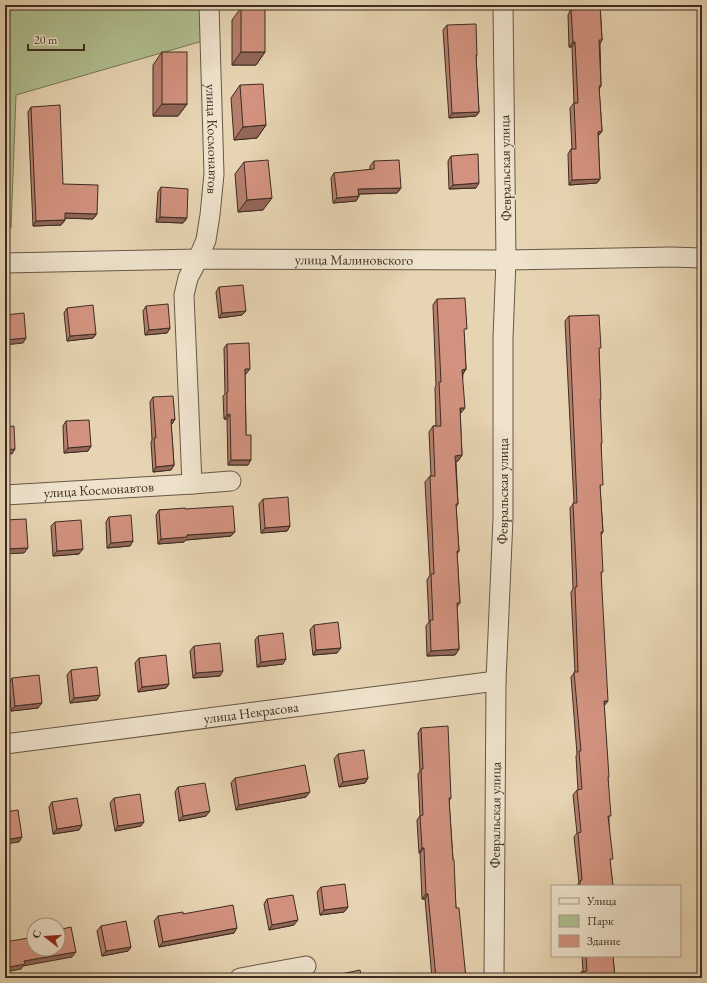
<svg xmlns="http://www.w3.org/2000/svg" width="707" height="983" viewBox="0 0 707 983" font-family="'EB Garamond',serif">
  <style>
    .green { fill: #b1be8f; stroke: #767658 }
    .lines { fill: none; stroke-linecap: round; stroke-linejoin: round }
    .street-casing { stroke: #675746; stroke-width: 21 }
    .street { stroke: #efe3cd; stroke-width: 19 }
    .wall { fill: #b57e6d; stroke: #3c2d22 }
    .shaded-wall { fill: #936659; stroke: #3c2d22 }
    .building { fill: #d2927f; stroke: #3c2d22 }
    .labels { text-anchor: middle; stroke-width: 3; stroke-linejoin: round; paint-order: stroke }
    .street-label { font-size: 14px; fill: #3c2d22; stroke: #efe3cd }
  </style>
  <rect width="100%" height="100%" fill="#e7d4b2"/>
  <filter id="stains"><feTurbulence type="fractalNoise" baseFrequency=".005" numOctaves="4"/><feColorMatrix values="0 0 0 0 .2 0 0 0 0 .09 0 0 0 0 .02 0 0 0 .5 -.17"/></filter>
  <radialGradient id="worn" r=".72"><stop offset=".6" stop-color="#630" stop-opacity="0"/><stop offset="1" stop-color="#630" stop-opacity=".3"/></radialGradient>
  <!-- green -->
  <path class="green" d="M5,5H206V40L16,95L11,228L5,230Z"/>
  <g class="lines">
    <!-- street casing -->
    <g class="street-casing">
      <g id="street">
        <path id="s1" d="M209,5L214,174L210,215L206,240L198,259L188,278L184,295L192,484L231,481"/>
        <path id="s2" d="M5,263L198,259L506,260L671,257L702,258"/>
        <path id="s3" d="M5,495L192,484"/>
        <path id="s4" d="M5,744L496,681"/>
        <path d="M240,978L306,966"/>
        <path id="s5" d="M494,978L496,681L503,518V338L506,260L503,5"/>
      </g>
    </g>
    <!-- street -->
    <use href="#street" class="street"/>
  </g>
  <!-- wall -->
  <g class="wall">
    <path d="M570,5H600L602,40L600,44L601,86L599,89L602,131L598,136L600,179L597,183L569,185L568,154L571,149H572L570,108L574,103L572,47H569L568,15L570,11Z"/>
    <path d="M241,8L265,52L256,65H232V20Z"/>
    <path d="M447,25L477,55L476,57L479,112L476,116L449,118L443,30Z"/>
    <path d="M162,52L187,104L178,116H153V65Z"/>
    <path d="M240,85L266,125L257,138L234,140L231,98Z"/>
    <path d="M31,107L63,184L97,214L93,219L65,218V220L61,225L33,226L28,112Z"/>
    <path d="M451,156L476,188L449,189L448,161Z"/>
    <path d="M374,161L401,188L397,193L359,194V196L356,201L333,203L331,178L334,173L370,170V166Z"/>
    <path d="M244,162L263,210L238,212L235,174Z"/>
    <path d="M161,187L187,218L183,223L156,222L158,192Z"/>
    <path d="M219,287L242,315L219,318L216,292Z"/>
    <path d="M437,299L464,332L466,369L463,374L460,413L462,455L458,461H456L458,504L456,507L459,551L457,554L460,603L457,607L459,649L455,655L427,656L426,626L429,622L427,580L430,575L425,482L430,476H431L429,432L433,426H436L435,388L436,385L433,305Z"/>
    <path d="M146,306L170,328L167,333L145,335L143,311Z"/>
    <path d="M67,308L96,334L93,338L67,341L64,313Z"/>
    <path d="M569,316L599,350L601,445L600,488L603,532L601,535V575L604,706L608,778L610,863L613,886H576L579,883L574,837L577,833L573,795L577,790H578L576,756L577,754L571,677L575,672L571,592L573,589L570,508L574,503L565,321Z"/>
    <path d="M227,344L246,374H245L246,435L248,465H228L227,419H224L223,396L225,394L224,348Z"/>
    <path d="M153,397L175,419L172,424H171L174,465L171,470L153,472L151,443L152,440L150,402Z"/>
    <path d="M66,421L91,446L88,451L64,453L63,426Z"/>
    <path d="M263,499L290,526L287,531L261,533L259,504Z"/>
    <path d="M185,509L231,536L186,540L184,542L158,544L156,515L159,510Z"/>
    <path d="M109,517L133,541L130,546L107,548L106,522Z"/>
    <path d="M55,522L79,554L53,556L51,526Z"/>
    <path d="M314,625L337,653L313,655L310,630Z"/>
    <path d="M258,636L283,664L257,667L255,640Z"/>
    <path d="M194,646L220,676L193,678L190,651Z"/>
    <path d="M139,658L169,684L166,688L138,692L135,663Z"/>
    <path d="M71,670L100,695L97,700L70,703L67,675Z"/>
    <path d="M12,678L38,708L11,711L9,683Z"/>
    <path d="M421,728L451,798L449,801L453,860L456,908L466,978H432L425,899H422L420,853H419L417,820L420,816L418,774L420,771L418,733Z"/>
    <path d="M338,754L368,778L365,783L339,787L334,759Z"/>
    <path d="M235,778L306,797L236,810L231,783Z"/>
    <path d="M178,787L206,816L179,821L175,792Z"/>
    <path d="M114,798L141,826L115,831L110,803Z"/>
    <path d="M52,802L82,825L79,830L53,834L49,807Z"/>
    <path d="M321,887L348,907L344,912L320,915L317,892Z"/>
    <path d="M267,899L294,925L269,930L264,904Z"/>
    <path d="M158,916L234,933L159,947L154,921Z"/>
    <path d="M101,926L131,947L128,951L102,956L97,931Z"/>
    <path d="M582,956H614L613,958L615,978H578V977L581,972H583Z"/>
  </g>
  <!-- shaded-wall -->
  <g class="shaded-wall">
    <path d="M573,42H575L572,47H569Z"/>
    <path d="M241,52H265L256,65H232Z"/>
    <path d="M162,104H187L178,116H153Z"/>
    <path d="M479,112L476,116L449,118L452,113Z"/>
    <path d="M266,125L257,138L234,140L243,127Z"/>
    <path d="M602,131L598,136V132Z"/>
    <path d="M600,179L597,183L569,185L572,180Z"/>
    <path d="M479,183L476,188L449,189L453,185Z"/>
    <path d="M401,188L397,193L355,194L358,189Z"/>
    <path d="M359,196L356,201L333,203L337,198Z"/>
    <path d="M272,198L263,210L238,212L247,200Z"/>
    <path d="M65,213L97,214L93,219L61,218Z"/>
    <path d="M160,217L187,218L183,223L156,222Z"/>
    <path d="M65,220L61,225L33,226L36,221Z"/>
    <path d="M246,311L242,315L219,318L222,313Z"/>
    <path d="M170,328L167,333L145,335L149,330Z"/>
    <path d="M96,334L93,338L67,341L70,336Z"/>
    <path d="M26,338L23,343L5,345V340Z"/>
    <path d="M245,369H250L246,374H241Z"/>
    <path d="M466,369L462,375V370Z"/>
    <path d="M460,408H465L461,413Z"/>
    <path d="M230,414L227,419H224L227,415Z"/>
    <path d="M175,419L172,424H167L171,420Z"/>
    <path d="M91,446L88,451L64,453L68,448Z"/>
    <path d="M15,449L12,454H5V450Z"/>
    <path d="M462,455L458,461L451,462L455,456Z"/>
    <path d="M231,460H251L248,465H228Z"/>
    <path d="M174,465L171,470L153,472L156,467Z"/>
    <path d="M290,526L287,531L261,533L265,528Z"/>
    <path d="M235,532L231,536L186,540L184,542L158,544L161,539L187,535Z"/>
    <path d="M133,541L130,546L107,548L111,543Z"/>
    <path d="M28,548L24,553L5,554V549Z"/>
    <path d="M83,549L79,554L53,556L57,551Z"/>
    <path d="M341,648L337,653L313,655L316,650Z"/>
    <path d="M459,649L455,655L427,656L431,651Z"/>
    <path d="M286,659L283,664L257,667L261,662Z"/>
    <path d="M223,671L220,676L193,678L196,673Z"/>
    <path d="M169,684L166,688L138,692L142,687Z"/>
    <path d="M100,695L97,700L70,703L74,698Z"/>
    <path d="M604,701H608L604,706Z"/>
    <path d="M42,703L38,708L11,711L15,706Z"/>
    <path d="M368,778L365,783L339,787L343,782Z"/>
    <path d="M310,792L306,797L236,810L239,805Z"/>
    <path d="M210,811L206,816L179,821L183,816Z"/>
    <path d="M144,822L141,826L115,831L118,826Z"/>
    <path d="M82,825L79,830L53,834L57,829Z"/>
    <path d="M22,837L19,842L5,844V840Z"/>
    <path d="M422,848H424L420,853H419Z"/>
    <path d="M426,894H428L425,899H422Z"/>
    <path d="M348,907L344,912L320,915L324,910Z"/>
    <path d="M298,920L294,925L269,930L272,925Z"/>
    <path d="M237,928L234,933L159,947L163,942Z"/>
    <path d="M131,947L128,951L102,956L106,951Z"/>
    <path d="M76,952L72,957L23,966L21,969L5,972V968L24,961Z"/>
  </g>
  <!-- building -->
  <g class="building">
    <path d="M574,5H600L602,40H599L601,86H599L602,131L598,132L600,179L572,180L571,149H576L574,103H578L575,42H573L571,10H574Z"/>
    <path d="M265,7V52H241V8Z"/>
    <path d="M476,24L477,55H476L479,112L452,113L447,25Z"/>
    <rect x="162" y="52" width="25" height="52"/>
    <path d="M263,84L266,125L243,127L240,85Z"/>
    <path d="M60,105L63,184L98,185L97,214L65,213V220L36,221L31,107Z"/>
    <path d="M478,154L479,183L453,185L451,156Z"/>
    <path d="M268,160L272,198L247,200L244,162Z"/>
    <path d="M399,160L401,188L358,189L359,196L337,198L334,173L374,169V161Z"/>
    <path d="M161,187L188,189L187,218L160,217Z"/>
    <path d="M243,285L246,311L222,313L219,287Z"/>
    <path d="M465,298L467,329H464L466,369L462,370L465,408H460L462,455L455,456L458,504H456L459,551H457L460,603H457L459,649L431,651L430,620H433L431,574H434L430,476H435L433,426H441L439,382H441L437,299Z"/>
    <path d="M168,304L170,328L149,330L146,306Z"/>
    <path d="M93,305L96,334L70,336L67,308Z"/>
    <path d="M24,313L26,338L5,340V315Z"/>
    <path d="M599,315L601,348H599L601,399H600L602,443H601L603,485H600L603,532H601L603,572H601L608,701H604L609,777H608L611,816H608L613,859H610L613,886H580V881L582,880L578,833L581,832L577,790L582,789L579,751H581L574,672H578L575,587H577L573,503H577L569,316Z"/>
    <path d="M249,343L250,369H245L246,435H251V460H231L230,414L227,415V392H228L227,344Z"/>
    <path d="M173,396L175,419L171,420L174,465L156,467L154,438H156L153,397Z"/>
    <path d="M89,420L91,446L68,448L66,421Z"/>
    <path d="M14,426L15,449L5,450V427Z"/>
    <path d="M288,497L290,526L265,528L263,499Z"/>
    <path d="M233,506L235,532L187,535V537L161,539L159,510L185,508V509Z"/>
    <path d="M131,515L133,541L111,543L109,517Z"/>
    <path d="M26,519L28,548L5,549V520Z"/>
    <path d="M81,520L83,549L57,551L55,522Z"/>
    <path d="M338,622L341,648L316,650L314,625Z"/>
    <path d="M283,633L286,659L261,662L258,636Z"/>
    <path d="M220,643L223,671L196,673L194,646Z"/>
    <path d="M166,655L169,684L142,687L139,658Z"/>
    <path d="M97,667L100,695L74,698L71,670Z"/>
    <path d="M39,675L42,703L15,706L12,678Z"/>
    <path d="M448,726L451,798H449L453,860H454L456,908H459L466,978H436L428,894H426L424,848H422L420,816L423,815L421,769H423L421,728Z"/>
    <path d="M364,750L368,778L343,782L338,754Z"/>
    <path d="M305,765L310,792L239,805L235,778Z"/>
    <path d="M205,783L210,811L183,816L178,787Z"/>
    <path d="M140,794L144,822L118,826L114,798Z"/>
    <path d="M77,798L82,825L57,829L52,802Z"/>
    <path d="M18,810L22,837L5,840V812Z"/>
    <path d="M345,884L348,907L324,910L321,887Z"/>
    <path d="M293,895L298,920L272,925L267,899Z"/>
    <path d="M233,905L237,928L163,942L158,916L183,912V914Z"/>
    <path d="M126,921L131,947L106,951L101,926Z"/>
    <path d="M71,927L76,952L24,961L25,964L5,968V942L34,937V949H58V930Z"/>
    <path d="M586,956H613L615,978H582L581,972L587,971Z"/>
    <path d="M360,970L362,978H337L336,975Z"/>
  </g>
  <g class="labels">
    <!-- street labels -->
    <g class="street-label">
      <text dy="5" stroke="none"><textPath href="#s1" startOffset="134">улица Космонавтов</textPath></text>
      <text transform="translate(505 168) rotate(-91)" y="5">Февральская улица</text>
      <text dy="5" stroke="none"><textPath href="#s2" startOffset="349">улица Малиновского</textPath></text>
      <text dy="5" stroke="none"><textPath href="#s3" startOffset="94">улица Космонавтов</textPath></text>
      <text dy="5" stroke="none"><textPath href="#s5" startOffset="487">Февральская улица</textPath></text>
      <text dy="5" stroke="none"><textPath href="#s4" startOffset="248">улица Некрасова</textPath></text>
      <text dy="5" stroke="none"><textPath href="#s5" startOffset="163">Февральская улица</textPath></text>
    </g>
  </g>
  <!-- margin -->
  <rect width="707" height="983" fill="none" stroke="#e7d4b2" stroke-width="20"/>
  <rect x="6" y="6" width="695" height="971" fill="none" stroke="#3c2d22" stroke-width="2"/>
  <rect x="10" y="10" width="687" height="963" fill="none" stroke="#3c2d22"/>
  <!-- legend -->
  <rect x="551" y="885" width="130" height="72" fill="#efe3cd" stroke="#a79a89"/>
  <rect x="559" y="898" width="20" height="6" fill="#efe3cd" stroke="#a79a89"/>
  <text x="587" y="905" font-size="12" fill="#3c2d22">Улица</text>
  <rect x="559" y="915" width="20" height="12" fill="#b1be8f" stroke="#a79a89"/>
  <text x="587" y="925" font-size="12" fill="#3c2d22">Парк</text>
  <rect x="559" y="935" width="20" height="12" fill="#d2927f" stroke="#a79a89"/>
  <text x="587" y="945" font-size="12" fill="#3c2d22">Здание</text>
  <!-- north arrow -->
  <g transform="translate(46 937) rotate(287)"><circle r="19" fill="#efe3cd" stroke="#a79a89"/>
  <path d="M0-3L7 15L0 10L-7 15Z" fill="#8f2418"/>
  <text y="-6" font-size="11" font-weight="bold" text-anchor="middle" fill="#3c2d22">С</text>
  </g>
  <!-- scale -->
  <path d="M28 44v6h56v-6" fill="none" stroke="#3c2d22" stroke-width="2"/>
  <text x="34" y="44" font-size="12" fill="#3c2d22" stroke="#efe3cd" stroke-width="3" paint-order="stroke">20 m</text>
  <rect width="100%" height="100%" filter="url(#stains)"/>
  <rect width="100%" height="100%" fill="url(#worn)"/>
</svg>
